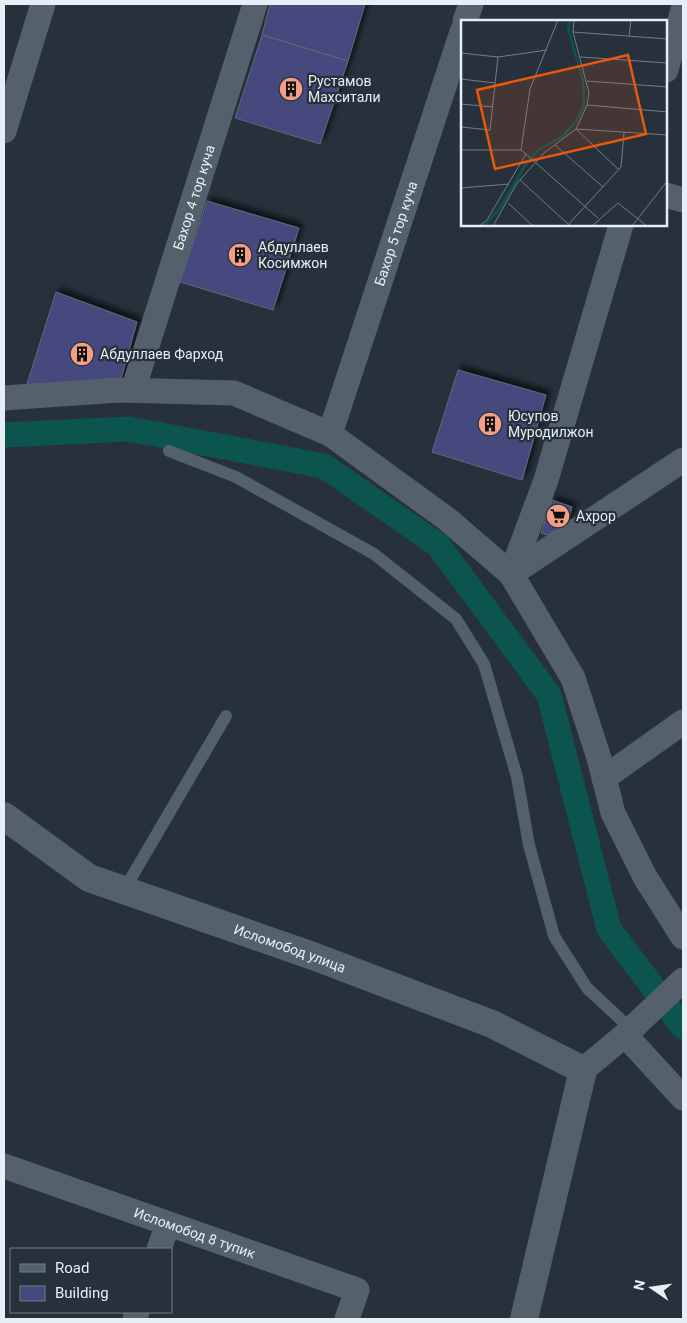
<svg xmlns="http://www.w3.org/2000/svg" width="687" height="1323" viewBox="0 0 687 1323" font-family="Roboto,sans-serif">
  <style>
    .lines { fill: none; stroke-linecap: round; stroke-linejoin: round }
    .canal { stroke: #0c554f; stroke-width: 25 }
    .building { fill: #444a7d; stroke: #646776; filter: url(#shadow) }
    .lane { stroke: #54606b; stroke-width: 12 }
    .street { stroke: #54606b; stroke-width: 25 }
    .secondary { stroke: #54606b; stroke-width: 28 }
    .labels { text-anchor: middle; stroke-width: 4.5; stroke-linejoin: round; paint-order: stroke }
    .poi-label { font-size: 14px; fill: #e7eef5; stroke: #26313b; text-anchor: start }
    .street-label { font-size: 14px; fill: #e7eef5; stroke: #26313b }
    .inset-river { fill: none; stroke: #0c554f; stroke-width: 2.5 }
    .inset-road { fill: none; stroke: #737d85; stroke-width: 1 }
    .view { fill: #e8590c; fill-opacity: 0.15; stroke: #e8590c; stroke-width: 2.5 }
    .inset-edge { fill: none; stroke: #e7eef5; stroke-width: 2.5 }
  </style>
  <defs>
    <filter id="shadow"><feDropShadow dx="4.5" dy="-4.5" stdDeviation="2.5" flood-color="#0009"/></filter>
  </defs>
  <rect width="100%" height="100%" fill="#26313b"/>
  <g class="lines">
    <!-- canal -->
    <path class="canal" d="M4,435L129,429L324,466L438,545L549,695L609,929L683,1027"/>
  </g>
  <!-- building -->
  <g class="building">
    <path d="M270,4H365L348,61L262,35Z"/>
    <path d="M262,35L348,61L320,144L235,118Z"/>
    <path d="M207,201L299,228L273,310L180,282Z"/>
    <path d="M56,292L137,322L119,386L25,390Z"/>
    <path d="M458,370L546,395L522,480L432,452Z"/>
    <path d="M552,500L572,507L562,540L541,533Z"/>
  </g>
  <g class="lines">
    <!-- lane -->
    <g class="lane">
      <path d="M169,451L236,477L374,554L456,619L484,664L517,777L529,845L554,936L587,988L631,1029"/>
      <path d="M124,890L226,716"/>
    </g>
    <!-- street -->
    <g class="street">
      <path d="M465,21L471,4"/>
      <path d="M666,70L683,10"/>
      <path d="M4,131L43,4"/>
      <path d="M666,195L683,200"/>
      <path id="s1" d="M133,390L255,4"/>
      <path d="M4,398L119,390L234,393L330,434L447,519L511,574L573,678L599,758L613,813L645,877L683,937"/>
      <path id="s2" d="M330,434L462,32"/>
      <path d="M511,574L546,480L621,225"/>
      <path d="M511,574L683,460"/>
      <path d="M604,778L683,722"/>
      <path d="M625,1035L683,980"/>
      <path d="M583,1070L625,1035L683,1098"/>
      <path id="s3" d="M4,1166L357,1290L347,1319"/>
      <path d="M159,1249L168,1224"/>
      <path d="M135,1319L137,1312"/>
    </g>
    <!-- secondary -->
    <path class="secondary" id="s4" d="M4,816L89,878L313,956L492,1024L583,1070L524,1319"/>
  </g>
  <!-- icons -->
  <defs>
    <g id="building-disc" transform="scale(1.25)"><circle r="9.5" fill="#f39f85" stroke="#26313b"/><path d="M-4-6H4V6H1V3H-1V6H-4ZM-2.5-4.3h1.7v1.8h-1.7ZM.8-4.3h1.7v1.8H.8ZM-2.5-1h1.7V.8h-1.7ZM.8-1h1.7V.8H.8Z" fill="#111"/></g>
    <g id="supermarket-disc" transform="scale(1.25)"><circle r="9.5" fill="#f39f85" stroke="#26313b"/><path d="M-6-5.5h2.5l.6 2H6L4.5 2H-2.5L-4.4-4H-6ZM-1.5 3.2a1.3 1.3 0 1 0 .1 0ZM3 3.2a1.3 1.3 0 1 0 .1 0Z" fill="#111"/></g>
  </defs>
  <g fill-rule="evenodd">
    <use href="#building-disc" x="291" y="89"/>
    <use href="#building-disc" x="240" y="255"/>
    <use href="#building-disc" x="82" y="354"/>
    <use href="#building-disc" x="490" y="424"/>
    <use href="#supermarket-disc" x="558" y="516"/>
  </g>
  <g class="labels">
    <!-- poi labels -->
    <g class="poi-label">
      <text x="308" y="86">Рустамов<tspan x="308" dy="16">Махситали</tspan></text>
      <text x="258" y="252">Абдуллаев<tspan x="258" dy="16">Косимжон</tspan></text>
      <text x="100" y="359">Абдуллаев Фарход</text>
      <text x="508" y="421">Юсупов<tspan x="508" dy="16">Муродилжон</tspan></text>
      <text x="576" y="521">Ахрор</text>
    </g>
    <!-- street labels -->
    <g class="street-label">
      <text dy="5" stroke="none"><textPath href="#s1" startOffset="202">Бахор 4 тор куча</textPath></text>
      <text dy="5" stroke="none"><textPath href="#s2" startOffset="211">Бахор 5 тор куча</textPath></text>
      <text dy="5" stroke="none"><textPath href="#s4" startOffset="318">Исломобод улица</textPath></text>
      <text dy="5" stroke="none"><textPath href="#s3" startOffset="202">Исломобод 8 тупик</textPath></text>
    </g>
  </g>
  <!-- overview -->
  <g transform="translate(461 20)">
    <rect width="206" height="206" fill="#26313b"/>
    <path class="inset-river" d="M23,206L39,188L63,147L77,130L102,116L116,100L123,85L122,61L107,8L109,0"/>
    <path class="inset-road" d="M112,12L207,19M168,16L170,0M0,33L37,37L86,30M119,37L207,43M0,59L34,63M126,61L207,67M0,84L32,87M126,85L207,92M0,107L29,110L37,37M115,109L207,115M115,109L158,150M94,125L142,167M0,130H60L65,134L26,200L18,206M60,130L69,69L97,0M65,134L137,198M59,160L107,204M0,168L48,164M47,183L72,206M32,206L56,163L84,132L115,109L126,85L128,73L112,12L113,0M106,206L160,147L163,113M131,206L157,183L186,206M171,206L207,160"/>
    <path class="view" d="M167,35L185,114L34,149L16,70Z"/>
    <rect width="206" height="206" class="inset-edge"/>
  </g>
  <!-- border -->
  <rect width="687" height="1323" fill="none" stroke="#e7eef5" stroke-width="10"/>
  <!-- legend -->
  <rect x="10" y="1248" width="162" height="65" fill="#26313b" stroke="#737d85"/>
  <rect x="20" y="1264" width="25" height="8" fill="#54606b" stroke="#737d85"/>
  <text x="55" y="1273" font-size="15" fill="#e7eef5">Road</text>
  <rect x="20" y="1286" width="25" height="15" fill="#444a7d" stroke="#737d85"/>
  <text x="55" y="1298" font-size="15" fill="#e7eef5">Building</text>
  <!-- north arrow -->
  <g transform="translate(652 1288) rotate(283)" stroke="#26313b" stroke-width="4" paint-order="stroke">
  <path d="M0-4L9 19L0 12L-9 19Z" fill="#e7eef5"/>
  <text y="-8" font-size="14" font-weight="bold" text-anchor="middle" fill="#e7eef5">N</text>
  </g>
</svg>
